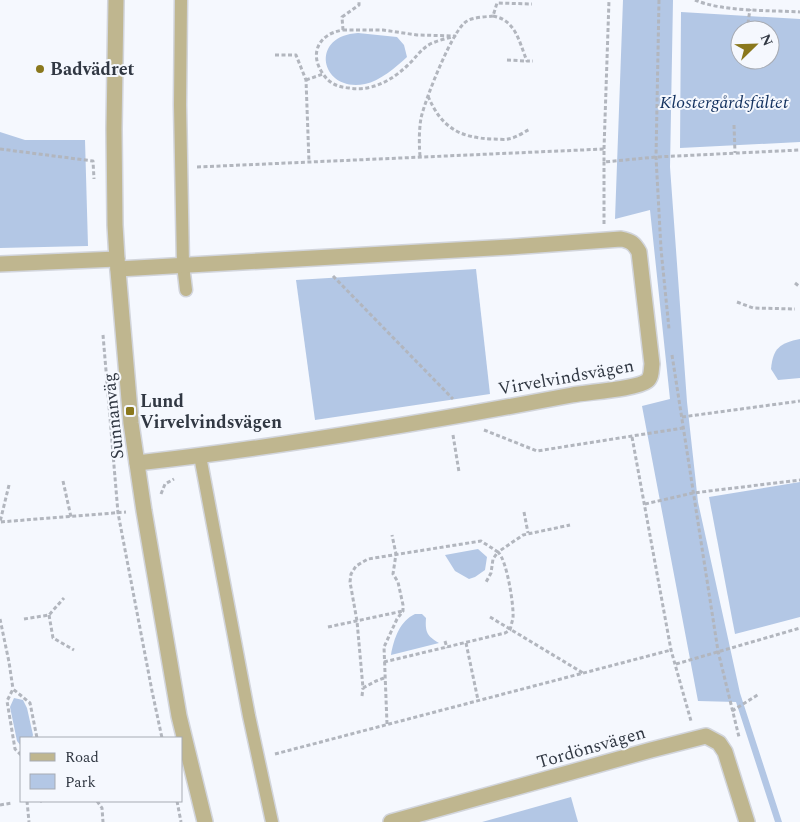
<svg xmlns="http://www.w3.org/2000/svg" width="800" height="822" viewBox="0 0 800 822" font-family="Spectral,serif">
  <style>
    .green { fill: #b3c7e5; fill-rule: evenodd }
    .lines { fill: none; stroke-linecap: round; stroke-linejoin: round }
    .service-casing { stroke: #d2d5dc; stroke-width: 15 }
    .minor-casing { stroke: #d2d5dc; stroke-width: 18 }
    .tertiary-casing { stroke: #d2d5dc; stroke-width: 18 }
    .path { stroke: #b2b6be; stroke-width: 3; stroke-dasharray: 4 2.5; stroke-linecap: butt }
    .service { stroke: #bfb68f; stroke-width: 12 }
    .minor { stroke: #bfb68f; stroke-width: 15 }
    .tertiary { stroke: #bfb68f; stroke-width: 15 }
    .poi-dot { fill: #8a781d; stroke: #f5f8fe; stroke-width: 2 }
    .labels { text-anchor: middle; stroke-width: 4; stroke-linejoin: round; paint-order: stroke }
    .poi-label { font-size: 18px; font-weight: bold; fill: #313843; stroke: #f5f8fe; text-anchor: start }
    .park-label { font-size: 18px; font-style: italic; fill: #12315f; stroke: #f5f8fe }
    .street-label { font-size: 18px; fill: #313843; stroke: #f5f8fe }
  </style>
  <rect width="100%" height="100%" fill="#f5f8fe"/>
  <!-- green -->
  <g class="green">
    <path d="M623,0H673L670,167L687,402L698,502L740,693L782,822H775L736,702L698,701L642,406L670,399L650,210L615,219Z"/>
    <path d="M681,12L800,19V142L680,148ZM740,30H770V60H740Z"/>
    <path d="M358,33L397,37L404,45L407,57C396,67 380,81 365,84C321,93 308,36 358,33Z"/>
    <path d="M0,132L25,140H85L88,246L0,248Z"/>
    <path d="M476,269L490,394L315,420L296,280Z"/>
    <path d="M800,339V378L778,380L771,369C773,348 780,343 800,339Z"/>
    <path d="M800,482V617L735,634L709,497Z"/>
    <path d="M478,549L487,557L485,570L475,577L469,579L455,571L445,555Z"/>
    <path d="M415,614H422L426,618C425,632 427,636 439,643L391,655C394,638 400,621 415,614Z"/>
    <path d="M14,698L23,700L27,708L33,735L32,738H21V746L17,741L10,707Z"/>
    <path d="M571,797L578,822H482Z"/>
  </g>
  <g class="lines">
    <!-- service casing -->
    <g class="service-casing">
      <g id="service">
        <path d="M181,0L180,105L183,265L186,290"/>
        <path d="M200,456L249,716L272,822"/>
      </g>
    </g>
    <!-- minor casing -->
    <g class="minor-casing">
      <g id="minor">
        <path d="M0,264L117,259"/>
        <path d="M118,269L510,247L621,239C631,241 634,243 639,252L652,364C651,370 652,377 647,381C637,389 587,392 572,395C428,422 283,447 137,463"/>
        <path d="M391,822L651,750L706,736L719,743L725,752L747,822"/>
      </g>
    </g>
    <!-- tertiary casing -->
    <g class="tertiary-casing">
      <path id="tertiary" d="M116,0L114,129L115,225L117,259L131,423L144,511L179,716L205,822"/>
    </g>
    <!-- path -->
    <g class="path">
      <path d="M659,0L656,157L661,249L669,329"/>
      <path d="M695,0C723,12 770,10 800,12"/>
      <path d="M493,16C516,20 519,42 527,61H533"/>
      <path d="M343,30H383L417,35L455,36C446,39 434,41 427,46C420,51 416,57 410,63C394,79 373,92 349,88C338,87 330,84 323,74C309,54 318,34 343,30Z"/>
      <path d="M343,30L342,17L359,5V0"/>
      <path d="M747,30L750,9"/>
      <path d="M275,55H296L306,80L309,162"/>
      <path d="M507,60L526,61"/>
      <path d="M306,80L323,74"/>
      <path d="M428,96C441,127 459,138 493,139C498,139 504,140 508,139C516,138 524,132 530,129"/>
      <path d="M734,125L735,153"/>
      <path d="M0,149L93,161L94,179"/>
      <path d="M604,149L609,0"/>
      <path d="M420,156C419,144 419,130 421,118C425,100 453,28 467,21C474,17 485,17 493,16L497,3L532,4"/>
      <path d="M197,167L604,149V162L656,157L800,150"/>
      <path d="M604,224V162"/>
      <path d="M333,276L453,399"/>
      <path d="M795,283L800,287"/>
      <path d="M737,302L753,308L795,309"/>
      <path d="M103,335L118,513L152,691L162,738"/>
      <path d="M672,355L718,651L739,737"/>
      <path d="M682,417L800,401"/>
      <path d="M484,430L537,451L683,428"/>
      <path d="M453,435L459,472"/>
      <path d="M632,437L671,650L691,721"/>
      <path d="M63,481L71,517"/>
      <path d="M9,485L0,522L126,512"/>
      <path d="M161,494L165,484L174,479"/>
      <path d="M645,504L693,493L800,480"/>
      <path d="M524,512L528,533"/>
      <path d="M49,615L53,638L74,650"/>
      <path d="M490,617L583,673"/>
      <path d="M0,619L9,662L13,689"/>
      <path d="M24,619L49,615L64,598"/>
      <path d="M328,627L403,611"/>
      <path d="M445,641L447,648"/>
      <path d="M466,643L478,700"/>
      <path d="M384,662L505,633L510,630C511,626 512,622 513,618C514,606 507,560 498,552L523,535L570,525"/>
      <path d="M676,664L800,628"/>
      <path d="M384,678L376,681L363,688L357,621L350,582L351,574L356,566L368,559L481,541L498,552L493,559L491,573L485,584"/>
      <path d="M362,696L363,688"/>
      <path d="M732,711L759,694"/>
      <path d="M387,724L384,647L397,619L403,611V605L398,582L393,574L396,554L392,535"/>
      <path d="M275,754L671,650"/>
      <path d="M21,755L15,749L7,701L13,689L30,703L37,738"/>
      <path d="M27,801L29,822"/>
      <path d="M40,801H42"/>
      <path d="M97,801L102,808L103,822"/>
      <path d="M177,801L181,822"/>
      <path d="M0,805L12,803"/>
    </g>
    <!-- service -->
    <use href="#service" class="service"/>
    <!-- minor -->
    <use href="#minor" class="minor"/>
    <!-- tertiary -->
    <use href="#tertiary" class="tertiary"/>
  </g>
  <!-- markers -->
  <g class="poi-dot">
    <circle cx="40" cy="69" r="5"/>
    <rect x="125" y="406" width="10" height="10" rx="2.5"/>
  </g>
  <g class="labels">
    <!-- poi labels -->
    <g class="poi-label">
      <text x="50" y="75">Badvädret</text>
      <text x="140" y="407">Lund<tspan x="140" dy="21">Virvelvindsvägen</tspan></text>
    </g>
    <!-- park labels -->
    <g class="park-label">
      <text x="724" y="108">Klostergårdsfältet</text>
    </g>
    <!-- street labels -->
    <g class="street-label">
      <text transform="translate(566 377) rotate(-10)" y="6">Virvelvindsvägen</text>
      <text transform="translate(113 416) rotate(-96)" y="6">Sunnanväg</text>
      <text transform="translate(591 747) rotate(-16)" y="6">Tordönsvägen</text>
    </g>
  </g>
  <!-- legend -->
  <rect x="20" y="737" width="162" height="65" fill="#f5f8fe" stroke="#a7abb3"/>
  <rect x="30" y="753" width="25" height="8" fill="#bfb68f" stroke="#a7abb3"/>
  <text x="65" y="762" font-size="15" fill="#313843">Road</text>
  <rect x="30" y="774" width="25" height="15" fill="#b3c7e5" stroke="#a7abb3"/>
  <text x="65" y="787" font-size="15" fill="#313843">Park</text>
  <!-- north arrow -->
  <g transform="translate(755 45) rotate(67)"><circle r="24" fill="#f5f8fe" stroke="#a7abb3"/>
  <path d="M0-4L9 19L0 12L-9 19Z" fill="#8a781d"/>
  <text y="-8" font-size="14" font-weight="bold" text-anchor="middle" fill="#313843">N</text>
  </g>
</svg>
